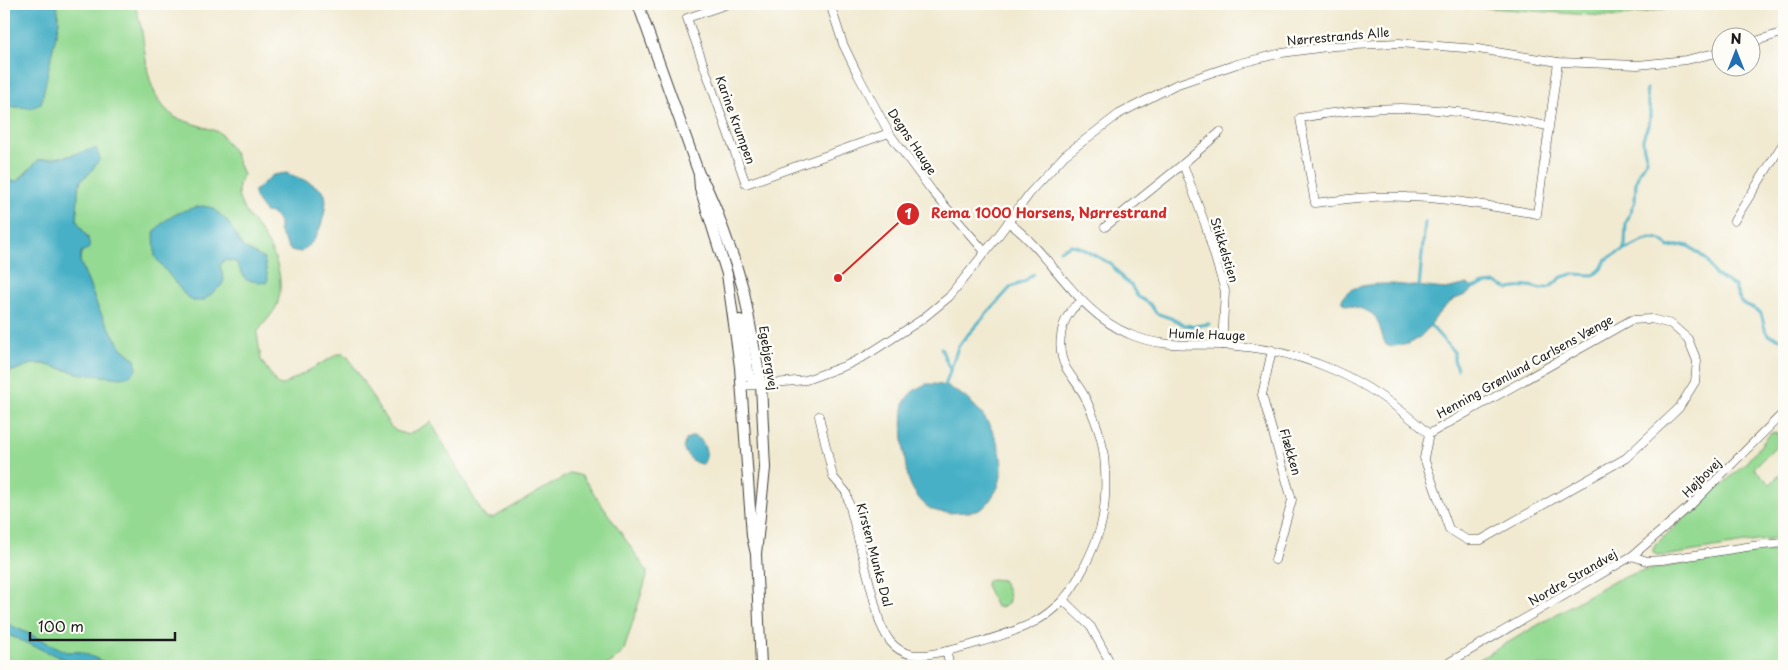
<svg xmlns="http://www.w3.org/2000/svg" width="1788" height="670" viewBox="0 0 1788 670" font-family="'Playpen Sans',sans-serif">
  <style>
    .green { fill: #95da93; stroke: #587b58; fill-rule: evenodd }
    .water { fill: #47b0c6; stroke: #326671 }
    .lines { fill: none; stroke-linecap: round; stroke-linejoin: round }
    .stream { stroke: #47b0c6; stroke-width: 3 }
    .minor-casing { stroke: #3c3b37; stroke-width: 9 }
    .tertiary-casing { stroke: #3c3b37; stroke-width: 12 }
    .minor { stroke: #fff; stroke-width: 8 }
    .tertiary { stroke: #fff; stroke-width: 10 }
    .labels { text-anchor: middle; stroke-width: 5; stroke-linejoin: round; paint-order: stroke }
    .street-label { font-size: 12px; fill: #1c1c1c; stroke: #fdfcf7 }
    .leader { fill: none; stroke: #d62828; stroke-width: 2 }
    .callout-dot { fill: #d62828; stroke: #fdfcf7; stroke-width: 2 }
    .mark-label { font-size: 15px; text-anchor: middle; font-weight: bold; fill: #fff }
    .callout-label { font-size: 14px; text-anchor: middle; font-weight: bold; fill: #d62828; stroke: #fdfcf7; stroke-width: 5; stroke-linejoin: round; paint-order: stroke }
  </style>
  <rect width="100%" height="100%" fill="#fdfcf7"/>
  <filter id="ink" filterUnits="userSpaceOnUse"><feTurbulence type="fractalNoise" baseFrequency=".02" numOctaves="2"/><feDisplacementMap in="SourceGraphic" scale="10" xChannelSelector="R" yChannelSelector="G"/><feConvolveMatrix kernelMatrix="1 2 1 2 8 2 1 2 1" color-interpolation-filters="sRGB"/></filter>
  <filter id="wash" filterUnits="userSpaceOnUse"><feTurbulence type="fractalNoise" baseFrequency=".0096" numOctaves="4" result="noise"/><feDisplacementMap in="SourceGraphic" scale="20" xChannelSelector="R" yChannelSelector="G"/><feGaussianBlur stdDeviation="1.12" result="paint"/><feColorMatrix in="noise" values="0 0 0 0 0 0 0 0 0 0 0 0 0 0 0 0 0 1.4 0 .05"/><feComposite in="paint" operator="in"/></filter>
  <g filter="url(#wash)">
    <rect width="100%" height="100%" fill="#f1ead1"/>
    <!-- green -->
    <g class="green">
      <path d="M56,4H134C151,41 137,91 176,118L219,132L234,152L243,175C240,180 238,187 238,193C239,204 248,215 254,223C272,246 287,275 277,305C274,313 262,325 257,333L261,360L277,384L283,385L338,354H343L348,357L390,426L396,431L408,435L431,422L484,516L488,518H493L571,473L582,476L647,571V576L624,650L618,657L606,666H113L81,652H67L4,622V374L32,364H43L82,374L135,359L120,346L99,310L80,261L81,252L88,238L77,222L78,190L81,180L89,174L96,149L68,156L38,160L17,181H4V106L31,108L59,21ZM228,222L243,247L264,259L268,279L266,283C254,275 237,257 222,261L220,266L224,280L154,232Z"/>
      <path d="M1435,4H1693L1617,17Z"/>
      <path d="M1771,433H1776L1782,440L1754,468L1770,484L1784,471V539L1757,541L1664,556L1657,555L1653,553V549L1656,544L1744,465Z"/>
      <path d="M1784,550V666H1468L1611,582L1641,571L1749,553Z"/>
      <path d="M992,579L1002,580C1007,588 1011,595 1008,604L1002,607H996L986,585L987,581Z"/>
      <path d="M4,633L66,660L88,666H4Z"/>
    </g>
    <!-- water -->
    <g class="water">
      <path d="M4,4H57L59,21L41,104L31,108L4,106Z"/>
      <path d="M96,148L100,159L89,174L81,180L78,190L77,221L88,238L90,248L81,252L80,261L99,310L120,346L135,359L137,369L130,376L121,378L82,374L43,364H32L4,374V181H18L38,160L68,156Z"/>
      <path d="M286,173C297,177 317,184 324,193C330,202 320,233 313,241C310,245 305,248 301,252L290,250L279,231V222L272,213L265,212L255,198L254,191L273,175Z"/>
      <path d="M203,206L213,208L228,222L243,247L264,259L268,279L266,283L246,280L236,262L226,260L222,262L220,266L224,280L222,285L203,301H193L185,295L155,257L154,232C165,217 185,208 203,206Z"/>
      <path d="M1393,284L1446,289L1468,284L1473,289C1468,296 1459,296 1452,301C1427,318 1427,351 1386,345C1382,337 1381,330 1378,322C1374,309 1355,308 1344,304L1342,300C1347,283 1379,284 1393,284Z"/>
      <path d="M926,384C933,384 941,384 948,387C981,401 1011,447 999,484C998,488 995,493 992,497C985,509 979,512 965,512C954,513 941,514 931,509C922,504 914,493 910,483C904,469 900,419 904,404C908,393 916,389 926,384Z"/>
      <path d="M693,436L700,439C706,448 709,455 703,464C693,464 687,456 683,448L686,439Z"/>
      <path d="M4,622L67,652H81L113,666H88L66,660L4,633Z"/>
    </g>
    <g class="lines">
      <!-- stream -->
      <g class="stream">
        <path d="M1060,250L1071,245L1080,247L1111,264L1124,280L1131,285L1137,296L1150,304L1156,313L1176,320L1184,325L1194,326L1209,324"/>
        <path d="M1623,250L1625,245L1626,223L1635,201L1636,182L1639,172L1647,159C1646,153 1642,146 1643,139C1645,129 1651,126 1650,112C1650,103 1644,99 1647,89"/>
        <path d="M1419,287L1425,222"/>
        <path d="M1472,288L1484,284L1496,283L1509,289L1530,286L1541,289L1550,287L1562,277L1572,274L1594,275L1601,269L1606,259L1650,238C1660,238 1663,240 1669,247L1683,245L1689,246L1707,260L1715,275L1735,286C1742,311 1744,301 1761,313L1765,329L1768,335L1784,340"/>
        <path d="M1431,326L1454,352V360L1457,369"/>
        <path d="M941,348L950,370"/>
        <path d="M945,386L958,347L963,340L1011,287L1024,282L1033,274"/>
      </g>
    </g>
  </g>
  <g filter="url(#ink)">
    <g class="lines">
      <!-- minor casing -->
      <g class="minor-casing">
        <g id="minor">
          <path d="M728,4L687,18L746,184L889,133"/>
          <path d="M830,4L843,44L858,75L889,133L932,191L985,252"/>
          <path d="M1750,43L1784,32"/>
          <path d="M1548,126C1500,117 1449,109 1400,108C1366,108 1333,112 1300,118L1315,203C1346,199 1377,195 1407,197C1451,198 1494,207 1537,214L1558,62"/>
          <path d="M1183,164L1205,224L1225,291L1222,345"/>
          <path d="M1734,221L1784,142"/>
          <path d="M1008,222C1053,255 1076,312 1129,334C1160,348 1190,344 1222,345C1306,349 1367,378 1429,434"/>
          <path d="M1105,227L1183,164L1220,132"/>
          <path d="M1651,319L1671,324L1688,339L1697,361L1695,382L1679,408L1626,458L1481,540H1467L1449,529L1424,458L1429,434L1631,320Z"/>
          <path d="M1272,350L1262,395L1292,500L1275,560"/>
          <path d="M742,386L806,380L847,365L867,355L921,320L949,297L998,236L1030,193L1065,155L1119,114L1175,85L1237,64L1282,53L1334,46L1399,43L1478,49L1558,62L1638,65L1686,60L1720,52"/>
          <path d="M819,416L833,477L846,492L880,623C886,637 893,650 910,654C932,660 1014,633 1036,621C1045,616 1056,607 1063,600C1078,583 1093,551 1100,529C1107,505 1107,464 1101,439C1097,425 1091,410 1085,397C1080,387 1072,378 1066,368C1057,351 1059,326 1071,311C1073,307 1079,304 1082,301"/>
          <path d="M1632,556L1690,506L1784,412"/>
          <path d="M1063,600L1091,627L1112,666"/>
          <path d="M946,651L950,666"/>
          <path d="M1443,666L1632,556L1647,561L1662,560L1753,546L1784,543"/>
        </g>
      </g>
      <!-- tertiary casing -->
      <g class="tertiary-casing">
        <g id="tertiary">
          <path d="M638,4L699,174L706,186L716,209L736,265L744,292L761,384L765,468L756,554"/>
          <path d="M699,175L700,188L727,274L740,367L752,536L756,554L761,666"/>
          <path d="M740,320L749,376L755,382L761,384"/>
        </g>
      </g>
      <!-- minor -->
      <use href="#minor" class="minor"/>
      <!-- tertiary -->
      <use href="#tertiary" class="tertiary"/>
    </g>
  </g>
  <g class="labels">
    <!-- street labels -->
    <g class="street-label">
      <text transform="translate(1338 37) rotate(-5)" y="4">Nørrestrands Alle</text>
      <text transform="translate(735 120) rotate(70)" y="4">Karine Krumpen</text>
      <text transform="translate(912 142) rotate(56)" y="4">Degns Hauge</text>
      <text transform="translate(1224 250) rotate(73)" y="4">Stikkelstien</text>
      <text transform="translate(1207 335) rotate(2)" y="4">Humle Hauge</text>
      <text transform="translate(768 358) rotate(81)" y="4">Egebjergvej</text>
      <text transform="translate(1525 367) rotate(-29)" y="4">Henning Grønlund Carlsens Vænge</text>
      <text transform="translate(1290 452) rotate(74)" y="4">Flækken</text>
      <text transform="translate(1702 478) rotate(-45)" y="4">Højbovej</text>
      <text transform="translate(874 555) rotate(75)" y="4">Kirsten Munks Dal</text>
      <text transform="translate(1573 578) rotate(-30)" y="4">Nordre Strandvej</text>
    </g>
  </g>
  <!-- callouts -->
  <path class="leader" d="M838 278L908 214"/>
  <g class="callout-dot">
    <circle cx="838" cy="278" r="5"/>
    <circle cx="908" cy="214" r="12"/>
  </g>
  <g class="mark-label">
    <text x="908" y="219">1</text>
  </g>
  <g class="callout-label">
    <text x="1049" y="218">Rema 1000 Horsens, Nørrestrand</text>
  </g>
  <!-- margin -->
  <rect width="1788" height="670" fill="none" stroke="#fdfcf7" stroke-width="20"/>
  <!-- north arrow -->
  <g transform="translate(1736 52)"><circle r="24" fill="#fdfcf7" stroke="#a3a29f"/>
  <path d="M0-4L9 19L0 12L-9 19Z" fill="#1f6fb2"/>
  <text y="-8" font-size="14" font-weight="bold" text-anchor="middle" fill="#1c1c1c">N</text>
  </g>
  <!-- scale -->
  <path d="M30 632v8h145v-8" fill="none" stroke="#1c1c1c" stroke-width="2.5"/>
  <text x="38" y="632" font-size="15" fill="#1c1c1c" stroke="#fdfcf7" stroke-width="4" paint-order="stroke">100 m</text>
</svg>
